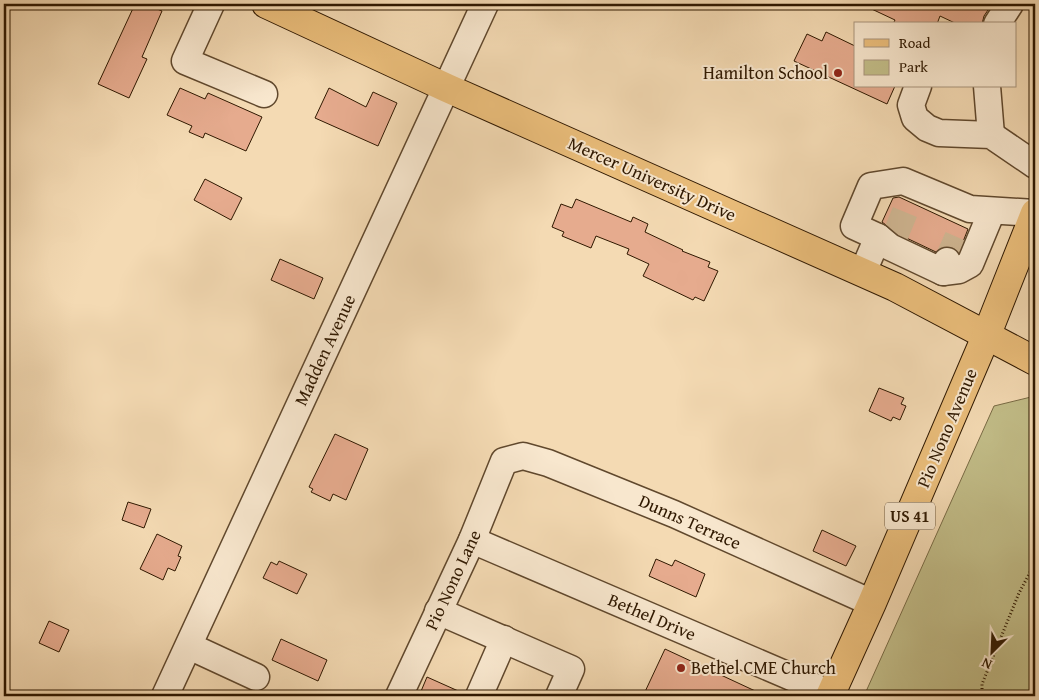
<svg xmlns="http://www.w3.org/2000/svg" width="1039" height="700" viewBox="0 0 1039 700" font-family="'Gentium Book Plus',serif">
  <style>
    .green { fill: #c2bd88; stroke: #786a44 }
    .building { fill: #e6ab8e; stroke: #2f1800 }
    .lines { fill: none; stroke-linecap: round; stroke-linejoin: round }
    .minor-tunnel { stroke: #cdb38f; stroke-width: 26; stroke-dasharray: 26 13; stroke-linecap: butt }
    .minor-casing { stroke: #60482d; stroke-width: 29 }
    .major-casing { stroke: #2f1800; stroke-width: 30 }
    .path { stroke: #2f1800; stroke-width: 3; stroke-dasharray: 1 2.5; stroke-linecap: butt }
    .minor { stroke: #f8e7ce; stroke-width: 26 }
    .major { stroke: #eabd7a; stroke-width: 28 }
    .poi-dot { fill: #8f2418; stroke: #f8e7ce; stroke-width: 2 }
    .labels { text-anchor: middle; stroke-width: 4; stroke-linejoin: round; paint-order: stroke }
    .shield { fill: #f8e7ce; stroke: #6b563e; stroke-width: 1 }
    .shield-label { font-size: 16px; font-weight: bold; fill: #2f1800 }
    .poi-label { font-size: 18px; fill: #2f1800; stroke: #f8e7ce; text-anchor: end }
    .street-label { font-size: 18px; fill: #2f1800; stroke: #f8e7ce }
  </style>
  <rect width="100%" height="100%" fill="#f4dab3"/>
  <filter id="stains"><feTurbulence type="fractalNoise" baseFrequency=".004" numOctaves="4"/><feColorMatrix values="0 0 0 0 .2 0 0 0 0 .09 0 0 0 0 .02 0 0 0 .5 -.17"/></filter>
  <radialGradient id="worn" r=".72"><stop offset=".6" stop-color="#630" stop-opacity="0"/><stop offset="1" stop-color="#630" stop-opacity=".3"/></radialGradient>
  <!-- green -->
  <path class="green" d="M1031,397L1035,399V696H864L994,406Z"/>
  <!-- building -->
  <g class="building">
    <path d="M135,4H145L162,11L142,57L147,59L129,98L98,84Z"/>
    <path d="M861,4H992L984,16L982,24H957L940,16L937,24H893L895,20Z"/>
    <path d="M826,32L855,46V86H895L887,104L794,61L807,34L822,41Z"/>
    <path d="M180,88L205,99L208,93L262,117L246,151L205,133L203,138L189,132L192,126L167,115Z"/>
    <path d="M329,88L366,107L373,92L397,103L378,146L315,118Z"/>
    <path d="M205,179L242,198L231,220L194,200Z"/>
    <path d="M899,197L968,229L959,252L953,247L945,246L936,252L898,234L882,222L893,198Z"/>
    <path d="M576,199L631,222L633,217L648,224L645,232L683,250L682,251L710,262L708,267L718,271L704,301L695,297L693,300L643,276L649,264L627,254L629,249L596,236L591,248L562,236L564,232L552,227L561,204L572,208Z"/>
    <path d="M280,259L323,278L314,299L271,280Z"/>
    <path d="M879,388L904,398L901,404L906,406L900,420L893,417L891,421L869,411Z"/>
    <path d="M335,434L368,449L346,500L333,494L330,501L311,492L313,489L309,487Z"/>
    <path d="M128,502L151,509L144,528L122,520Z"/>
    <path d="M822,530L856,546L846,566L813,551Z"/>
    <path d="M157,534L182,546L178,556L181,557L175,571L168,568L163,580L140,569Z"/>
    <path d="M656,559L672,566L675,560L705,574L696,597L649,576Z"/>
    <path d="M279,561L307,574L297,594L263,578L271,562L277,565Z"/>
    <path d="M49,621L69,630L59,652L39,643Z"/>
    <path d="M281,639L327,660L318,681L272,660Z"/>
    <path d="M665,649L766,696H643Z"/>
    <path d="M427,677L465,694L464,696H419Z"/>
  </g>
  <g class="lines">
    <!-- minor-tunnel -->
    <g class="minor-tunnel">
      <path d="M895,236L909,202"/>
      <path d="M947,261L962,227"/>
    </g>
    <!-- minor casing -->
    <g class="minor-casing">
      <g id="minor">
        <path d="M211,4L185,61L264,94"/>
        <path d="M997,24L1010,4"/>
        <path d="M918,86L911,105L915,118L927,128L939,133L991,135L1035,165"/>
        <path d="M987,86L991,135"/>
        <path d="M878,237L890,247L943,272L947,261"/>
        <path d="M863,272L878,237L854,226L871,186L903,181L970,209L1035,213"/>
        <path d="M943,272L959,270L970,264L992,211"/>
        <path d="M472,540L831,694"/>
        <path d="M438,611L571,669L559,696"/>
        <path d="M189,646L256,677"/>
        <path d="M165,696L485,4"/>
        <path d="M399,696L472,540L504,461L523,456L548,463L674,514L872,603"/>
        <path d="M479,696L504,639"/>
      </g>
    </g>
    <!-- major casing -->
    <g class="major-casing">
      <g id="major">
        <path d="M266,4L447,88L895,287L1035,361"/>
        <path d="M830,696L872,603L987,334L1035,213"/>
      </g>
    </g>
    <!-- path -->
    <path class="path" d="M982,696V684L1019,593L1035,563"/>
    <!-- minor -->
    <use href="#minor" class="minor"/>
    <!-- major -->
    <use href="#major" class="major"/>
  </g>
  <!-- markers -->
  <g class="poi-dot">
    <circle cx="838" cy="73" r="5"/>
    <circle cx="681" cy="668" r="5"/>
  </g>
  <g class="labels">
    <!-- shield labels -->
    <rect class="shield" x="885" y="502.5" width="50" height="27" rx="4"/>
    <g class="shield-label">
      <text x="910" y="522">US 41</text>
    </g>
    <!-- poi labels -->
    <g class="poi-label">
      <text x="828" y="79">Hamilton School</text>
      <text x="691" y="674" text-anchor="start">Bethel CME Church</text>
    </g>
    <!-- street labels -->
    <g class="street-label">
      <text transform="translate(652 179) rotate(24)" y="6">Mercer University Drive</text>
      <text transform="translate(325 350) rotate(-65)" y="6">Madden Avenue</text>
      <text transform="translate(947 428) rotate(-67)" y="6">Pio Nono Avenue</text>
      <text transform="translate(690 522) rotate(24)" y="6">Dunns Terrace</text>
      <text transform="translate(453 580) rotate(-65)" y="6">Pio Nono Lane</text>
      <text transform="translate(652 617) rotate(23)" y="6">Bethel Drive</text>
    </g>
  </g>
  <!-- margin -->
  <rect width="1039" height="700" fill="none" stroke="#f4dab3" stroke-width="20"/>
  <rect x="5" y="5" width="1029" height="690" fill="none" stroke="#2f1800" stroke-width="2.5"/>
  <rect x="10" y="10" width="1019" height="680" fill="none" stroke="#2f1800"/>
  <!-- legend -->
  <rect x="854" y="22" width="162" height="65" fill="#f8e7ce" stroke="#a8947c"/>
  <rect x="864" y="39" width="25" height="8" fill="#eabd7a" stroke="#a8947c"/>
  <text x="899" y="48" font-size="15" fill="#2f1800">Road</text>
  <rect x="864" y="60" width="25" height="15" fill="#c2bd88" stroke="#a8947c"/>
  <text x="899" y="72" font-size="15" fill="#2f1800">Park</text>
  <!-- north arrow -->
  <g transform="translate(992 652) rotate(204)" stroke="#f8e7ce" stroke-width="4" paint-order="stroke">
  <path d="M0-4L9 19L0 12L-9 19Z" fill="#2f1800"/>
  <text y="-8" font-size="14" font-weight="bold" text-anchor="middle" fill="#2f1800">N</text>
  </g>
  <rect width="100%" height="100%" filter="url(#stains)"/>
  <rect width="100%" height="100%" fill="url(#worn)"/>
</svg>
